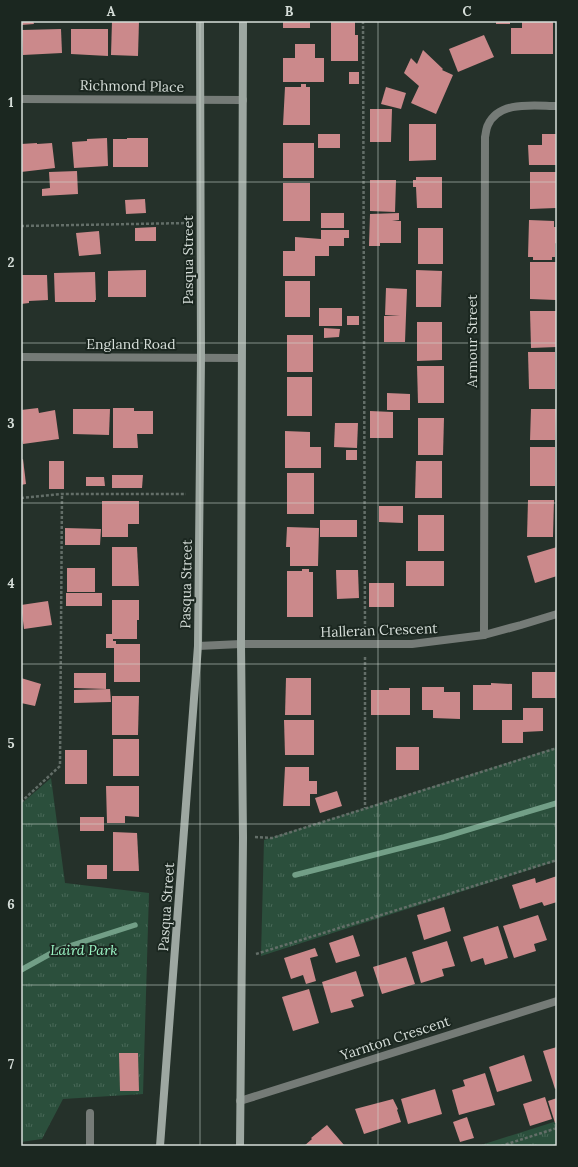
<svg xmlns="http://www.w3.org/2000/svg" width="578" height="1167" viewBox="0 0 578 1167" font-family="Lora,serif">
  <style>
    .grass { fill: url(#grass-tufts) }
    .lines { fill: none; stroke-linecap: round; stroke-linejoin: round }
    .stream { stroke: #729f87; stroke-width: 5.5 }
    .building { fill: #cb898b }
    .path { stroke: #636e68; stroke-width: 2.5; stroke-dasharray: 3 2; stroke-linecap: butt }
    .lane { stroke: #757b77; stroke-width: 8 }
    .street { stroke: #757b77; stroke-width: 8 }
    .secondary { stroke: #9da7a1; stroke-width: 8 }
    .grid { fill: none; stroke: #d6ded9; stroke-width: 1; stroke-opacity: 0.55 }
    .labels { text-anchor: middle; stroke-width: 4; stroke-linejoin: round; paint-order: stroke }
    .street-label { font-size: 14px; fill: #d6ded9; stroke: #1b2720 }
    .park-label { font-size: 14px; font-style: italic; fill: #9bf6c5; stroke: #1b2720 }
    .neatline { fill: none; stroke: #d6ded9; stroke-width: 1.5 }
    .grid-label { font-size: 13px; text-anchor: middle; font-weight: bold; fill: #d6ded9 }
  </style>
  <defs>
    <pattern id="grass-tufts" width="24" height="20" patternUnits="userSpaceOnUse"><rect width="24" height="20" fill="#2b4f3c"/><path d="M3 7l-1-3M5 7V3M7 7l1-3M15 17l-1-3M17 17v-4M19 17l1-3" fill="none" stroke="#496858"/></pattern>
  </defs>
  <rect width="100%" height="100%" fill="#25312a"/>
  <!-- grass -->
  <g class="grass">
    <path d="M557,747V861L261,956L264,840Z"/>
    <path d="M51,778L65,883L149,893L143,1094L63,1099L42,1139L21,1142V804Z"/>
    <path d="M557,1121V1146H478Z"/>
  </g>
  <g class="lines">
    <!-- stream -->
    <g class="stream">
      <path d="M295,875L444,837L557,803"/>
      <path d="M21,970L57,950L135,925"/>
    </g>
  </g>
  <!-- building -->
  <g class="building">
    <path d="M21,21H33L34,24L21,25Z"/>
    <path d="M112,21H139L138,56L111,55Z"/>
    <rect x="283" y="21" width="27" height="7"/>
    <rect x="331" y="21" width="24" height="14"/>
    <rect x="496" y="21" width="14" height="3"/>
    <path d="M522,21H553V54H511V28H522Z"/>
    <path d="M61,29L62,53L23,55L22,30Z"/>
    <path d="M71,29H108V56L71,54Z"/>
    <rect x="331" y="35" width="27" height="26"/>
    <path d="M484,35L494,57L458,72L449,49Z"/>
    <path d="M295,44H315V58H324V82H283V58H295Z"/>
    <path d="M423,50L443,69L442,70L453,75L436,114L411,103L419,86L404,73L411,58L417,64Z"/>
    <rect x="349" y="72" width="10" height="12"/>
    <path d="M301,84H306V87H310V125H283L285,87H301Z"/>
    <path d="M386,87L406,93L401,109L381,104Z"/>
    <path d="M370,109H392L391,142H370Z"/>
    <path d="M409,124H436V160L409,161Z"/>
    <rect x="318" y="134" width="22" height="14"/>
    <path d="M542,134H557V165H529L528,145H542Z"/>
    <path d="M107,138L108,166L74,168L72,142L87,141V139Z"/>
    <path d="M127,138H148V167H113V139H127Z"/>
    <path d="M37,143V144L52,143L55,168L21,172V144Z"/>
    <rect x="283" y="143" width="31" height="35"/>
    <path d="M77,171L78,194L42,196V189L50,188L49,172Z"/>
    <path d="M530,172H556V179H557V186H556V208L530,209Z"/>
    <path d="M416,177H442V208H417L416,187H413V180H416Z"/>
    <path d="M370,180H396L395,212L370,211Z"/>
    <rect x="283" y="183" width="27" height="38"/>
    <path d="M145,199L146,213L126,214L125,200Z"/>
    <rect x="321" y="213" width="23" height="15"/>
    <path d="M399,213V220L392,221H401V243H380V246H369L370,214Z"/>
    <path d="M529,220L554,221V227H557V244L555,243V257H552V260H533V257H528Z"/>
    <path d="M156,227V241H135V228Z"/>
    <rect x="418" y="228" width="25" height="36"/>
    <path d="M321,230H349V238H344V246H329V256H315V276H283V251H295V237L321,239Z"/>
    <path d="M99,231L101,254L79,256L76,233Z"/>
    <path d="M530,262H556V300L530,299Z"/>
    <path d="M146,270V297H108V271Z"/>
    <path d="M416,270L442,271L441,307H416Z"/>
    <path d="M95,272L96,300H95V302H55L54,273Z"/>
    <path d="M21,275H47L48,300L29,301V303L21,304Z"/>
    <rect x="285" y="281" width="25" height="36"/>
    <path d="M386,288L407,289L405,342H384V316H400L385,315Z"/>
    <rect x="319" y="308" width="23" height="18"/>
    <path d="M530,311H556L557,347L531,348Z"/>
    <rect x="347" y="316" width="12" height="9"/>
    <path d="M417,322H442V360L417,361Z"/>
    <path d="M324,328L340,329L339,337L324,338Z"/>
    <rect x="287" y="335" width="26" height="37"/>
    <path d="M528,352H555V389H529Z"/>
    <path d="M417,366H444V403H418Z"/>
    <rect x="287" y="377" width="25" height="39"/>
    <path d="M387,393L410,394V410H387Z"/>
    <path d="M38,408L39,413L55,410L59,439L23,444L21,435V410Z"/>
    <path d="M113,408H134V411H153V434H137L138,448H113Z"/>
    <path d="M73,409H110L109,435L73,434Z"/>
    <path d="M531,409H556L555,440H530Z"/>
    <path d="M370,411L393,412V438H370Z"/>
    <path d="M418,418H444L443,455H418Z"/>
    <path d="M335,423H358L357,448L334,447Z"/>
    <path d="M285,431L310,432V447H321V468H285Z"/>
    <rect x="530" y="447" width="25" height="39"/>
    <rect x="346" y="450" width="11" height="10"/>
    <path d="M23,459L26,484L21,485V460Z"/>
    <rect x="49" y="461" width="15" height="28"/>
    <path d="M416,461H442V498H415Z"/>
    <rect x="287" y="473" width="27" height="41"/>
    <path d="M112,475H143L142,488H112Z"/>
    <path d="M86,477H104L105,486H86Z"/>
    <path d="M528,500H554L553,537H527Z"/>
    <path d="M102,501H139V524H128V537H102Z"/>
    <path d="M379,506H403V523L379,522Z"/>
    <rect x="418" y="515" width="26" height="36"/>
    <rect x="320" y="520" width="37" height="17"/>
    <path d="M287,527L319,528L318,566H290V547H286Z"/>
    <path d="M65,528L101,529L100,545H65Z"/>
    <path d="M112,547H137L139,586H112Z"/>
    <path d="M557,547V576L535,583L527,556Z"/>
    <rect x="406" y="561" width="38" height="25"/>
    <rect x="67" y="568" width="28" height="24"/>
    <path d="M302,569H309V572H313V617H287V571H302Z"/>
    <path d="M336,570H358L359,598L337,599Z"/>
    <rect x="369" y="583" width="25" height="24"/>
    <rect x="66" y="593" width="36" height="13"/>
    <path d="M112,600H139V620H137V639H113V641H116V644H140V682H114V648H106V634H112Z"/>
    <path d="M48,601L52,625L24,629L21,605Z"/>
    <rect x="532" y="672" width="25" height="26"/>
    <path d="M74,673H106V689L74,688Z"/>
    <path d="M21,678L41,684L35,706L21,703Z"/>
    <path d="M286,678H311V715H285Z"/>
    <path d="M491,683L512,684V710H473V685H491Z"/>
    <path d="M422,687H444V692H460V719L433,718V710H422Z"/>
    <path d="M389,688H410V715H371V690H389Z"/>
    <path d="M110,689L111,702L74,703V690Z"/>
    <path d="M112,696H139L138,735H112Z"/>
    <path d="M523,708H543V731L523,732V723V743H502V720H523Z"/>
    <path d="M284,720H314V755H285Z"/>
    <rect x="113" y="739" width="26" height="37"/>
    <rect x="396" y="747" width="23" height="23"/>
    <rect x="65" y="750" width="22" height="34"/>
    <path d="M285,767H309V781H317V794H310V806H283Z"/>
    <path d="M106,786H139V817L125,816V823H107Z"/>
    <path d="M337,791L342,806L320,813L315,798Z"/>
    <rect x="80" y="817" width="24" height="14"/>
    <path d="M113,832L137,833L139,871H113Z"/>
    <rect x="87" y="865" width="20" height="14"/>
    <path d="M557,876V902L544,906L542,902L520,909L512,885L535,878L536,883Z"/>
    <path d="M444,907L451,931L424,940L417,915Z"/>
    <path d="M538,915L547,940L534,944L536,951L514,958L503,926Z"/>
    <path d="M498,926L508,958L485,965L483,958L471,962L463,937Z"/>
    <path d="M353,935L360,956L336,963L329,943Z"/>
    <path d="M447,941L455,966L442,969L444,976L421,983L412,952Z"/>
    <path d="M315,948L318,956L310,958L316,981L306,984L303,975L291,979L284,958Z"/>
    <path d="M406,957L415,984L382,994L373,967Z"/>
    <path d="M356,971L364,996L351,1000L354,1007L331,1013L322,982Z"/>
    <path d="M309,989L319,1023L293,1031L282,997Z"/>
    <path d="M557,1047V1088L555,1089L543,1051Z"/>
    <path d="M119,1053H138L139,1091H120Z"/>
    <path d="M524,1055L532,1081L497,1092L489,1067Z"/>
    <path d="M485,1073L495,1105L459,1115L452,1090L465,1086L463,1080Z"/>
    <path d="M435,1089L442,1114L408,1124L401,1099Z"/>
    <path d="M545,1097L552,1119L530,1126L523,1104Z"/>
    <path d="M557,1098V1123H555L548,1101Z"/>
    <path d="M393,1099L398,1109L397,1110L401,1122L364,1134L355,1109Z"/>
    <path d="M467,1117L474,1138L460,1142L453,1122Z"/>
    <path d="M327,1125L344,1145L304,1146L312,1139L311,1138Z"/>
  </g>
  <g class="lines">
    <!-- path -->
    <g class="path">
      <path d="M363,21L365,630"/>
      <path d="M21,226L188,223"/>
      <path d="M21,498L62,494H186"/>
      <path d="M365,657V808"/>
      <path d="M21,802L60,766L62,494"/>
      <path d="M255,837L272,838L557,748"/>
      <path d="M256,954L557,860"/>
      <path d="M501,1146L557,1128"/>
    </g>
    <!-- lane -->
    <path class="lane" d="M90,1113V1146"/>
    <!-- street -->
    <g class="street">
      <path d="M21,99L243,100"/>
      <path d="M21,357L241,358"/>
      <path d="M484,635L485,137C486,133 486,128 488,125C499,100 535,106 557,106"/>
      <path d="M198,646L241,644H412L484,635L521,625L557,614"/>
      <path d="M240,1101L557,1001"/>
    </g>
    <!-- secondary -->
    <g class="secondary">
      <path d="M160,1146L198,646L201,357L200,21"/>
      <path d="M240,1146L243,837L241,644L243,21"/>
    </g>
  </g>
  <!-- grid -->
  <path class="grid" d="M200,21V1146M378,21V1146M21,182H557M21,343H557M21,503H557M21,664H557M21,824H557M21,985H557"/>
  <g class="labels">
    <!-- street labels -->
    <g class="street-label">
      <text transform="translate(132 86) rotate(1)" y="5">Richmond Place</text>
      <text transform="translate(188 260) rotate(-90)" y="5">Pasqua Street</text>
      <text transform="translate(472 341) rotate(-90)" y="5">Armour Street</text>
      <text x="131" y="349">England Road</text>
      <text transform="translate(186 584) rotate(-89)" y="5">Pasqua Street</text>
      <text transform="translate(379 630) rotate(-2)" y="5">Halleran Crescent</text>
      <text transform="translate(166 907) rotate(-86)" y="5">Pasqua Street</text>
      <text transform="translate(395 1038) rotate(-18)" y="5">Yarnton Crescent</text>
    </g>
    <!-- park labels -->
    <g class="park-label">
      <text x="84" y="955">Laird Park</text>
    </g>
  </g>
  <!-- border -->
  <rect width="578" height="1167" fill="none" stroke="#1b2720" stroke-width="44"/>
  <rect x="22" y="22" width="534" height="1123" class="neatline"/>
  <g class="grid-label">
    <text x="111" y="16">A</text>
    <text x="289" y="16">B</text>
    <text x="467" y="16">C</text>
    <text x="11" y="107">1</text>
    <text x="11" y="267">2</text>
    <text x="11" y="428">3</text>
    <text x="11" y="588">4</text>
    <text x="11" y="748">5</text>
    <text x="11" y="909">6</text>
    <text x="11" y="1069">7</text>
  </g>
</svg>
